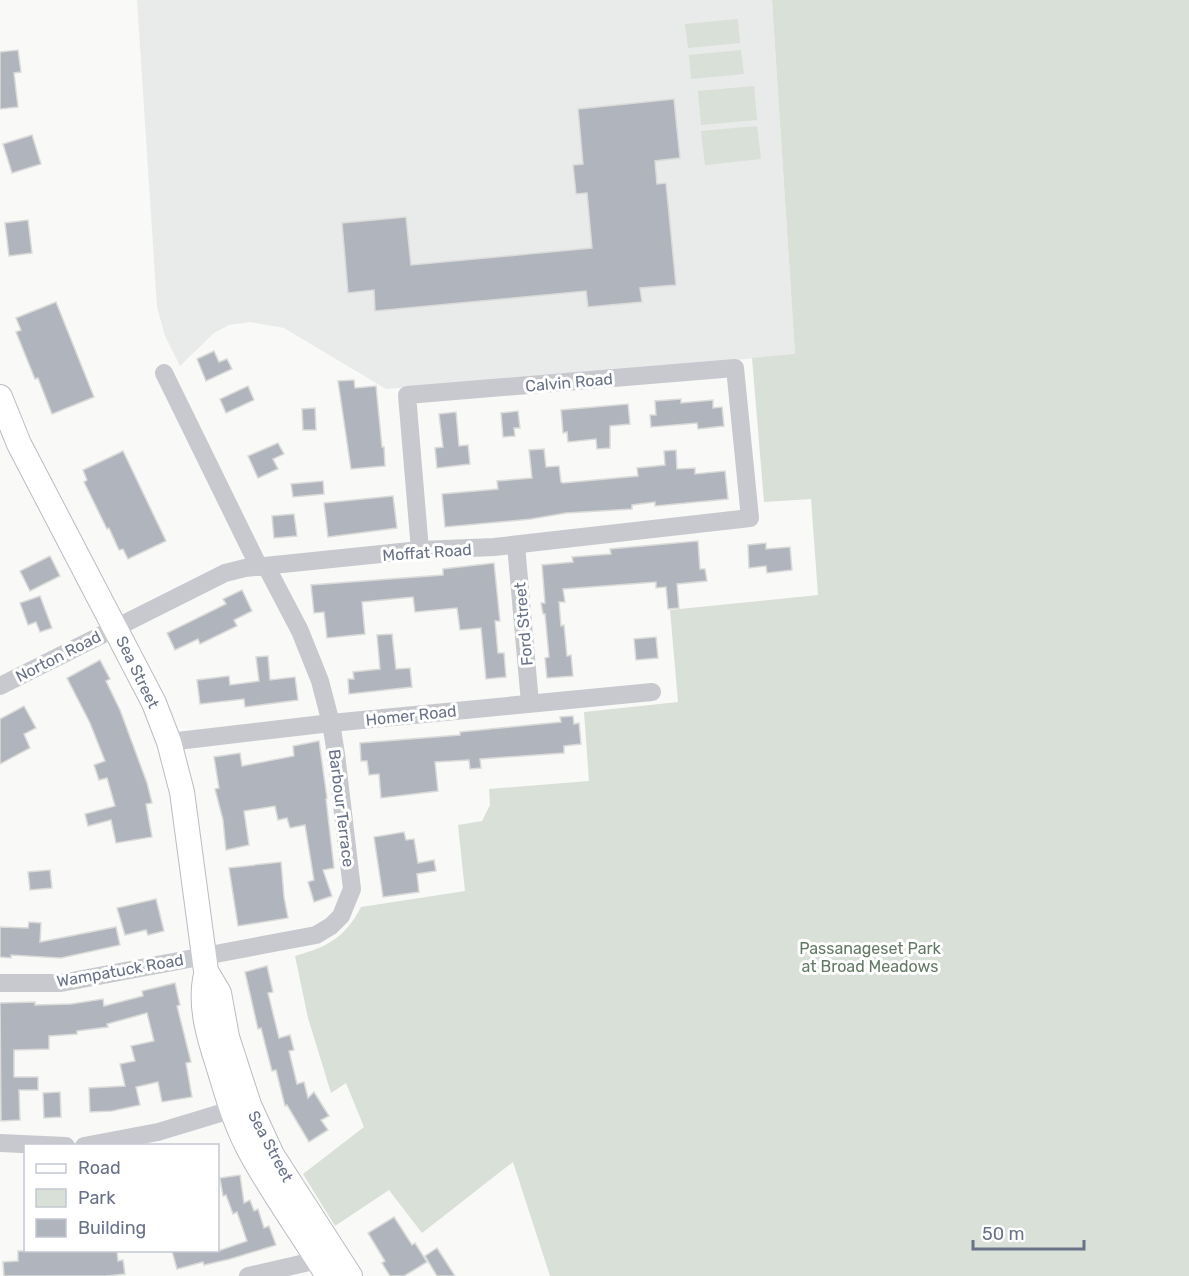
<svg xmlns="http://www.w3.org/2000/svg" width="1189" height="1276" viewBox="0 0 1189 1276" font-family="Rubik,sans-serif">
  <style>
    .built { fill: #e9eaea }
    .green { fill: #d9e0d8 }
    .building { fill: #b0b4bd; stroke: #dadbd9; stroke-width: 1.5 }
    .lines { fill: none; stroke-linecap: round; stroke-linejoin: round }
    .secondary-casing { stroke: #babcc2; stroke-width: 26 }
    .street { stroke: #c7c9ce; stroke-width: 18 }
    .secondary { stroke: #fff; stroke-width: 24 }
    .labels { text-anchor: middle; stroke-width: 6; stroke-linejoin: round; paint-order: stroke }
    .street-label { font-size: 16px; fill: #697287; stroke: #fff }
    .park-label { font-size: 16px; fill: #647965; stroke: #fff }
  </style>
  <rect width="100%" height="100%" fill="#f9f9f7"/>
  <!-- built -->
  <path class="built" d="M137,0H772L795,355L386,389L284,328L250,322L229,325L214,333L180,366L165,336L157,307Z"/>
  <!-- green -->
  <g class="green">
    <path d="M772,0H1189V1276H550L513,1162L422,1233L389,1190L335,1226L303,1174L364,1127L346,1083L331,1093L308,1018L295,956C327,947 345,938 361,907L465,891L458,825L482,821L490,805L489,789L589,781L584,712L678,702L670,610L818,595L811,499L764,502L752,358L795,354Z"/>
    <path d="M738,19L740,43L688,48L685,24Z"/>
    <path d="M741,50L744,74L691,79L689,55Z"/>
    <path d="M754,86L757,120L701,125L698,91Z"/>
    <path d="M757,126L761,159L705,165L701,131Z"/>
  </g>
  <!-- building -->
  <g class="building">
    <path d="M18,50L21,72L14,73L18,107L0,109V52Z"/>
    <path d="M674,99L680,158L655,161L657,184L666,183L676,285L640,288L642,302L588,307L586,291L375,311L374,290L348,293L342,223L406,217L411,265L592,248L587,193L576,194L573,165L583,164L578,109Z"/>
    <path d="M32,135L41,164L12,173L3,144Z"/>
    <path d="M28,220L32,253L9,256L5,223Z"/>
    <path d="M56,302L94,397L52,414L38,378L35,379L16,332L21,330L16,318Z"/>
    <path d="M214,351L219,362L227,359L232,369L206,381L197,359Z"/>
    <path d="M354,380L355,388L376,386L382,447H384L385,466L351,469L338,381Z"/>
    <path d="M248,386L254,400L226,413L220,399Z"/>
    <path d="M681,399V403L713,400V408L722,407L724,426L698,429L697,423L651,427L650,415H656L655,401Z"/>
    <path d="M628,404L630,424L610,426V448L597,449L596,439L568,442L567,432L563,433L561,410Z"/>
    <path d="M315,408L316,430H303L302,409Z"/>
    <path d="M518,411L520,428H514L515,436L503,437L501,413Z"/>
    <path d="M456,412L459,446L468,445L470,464L437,468L435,448L443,447L439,414Z"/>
    <path d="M278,443L284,454L273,459L278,469L258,478L248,456Z"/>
    <path d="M544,449L546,467L559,466L561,482L563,483L638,476L637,468L665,465L664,451L676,450L677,469L695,468V474L725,471L728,499L655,506V502L632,505V509L566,513L531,519L445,527L442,494L498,489L497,481L532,478L529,450Z"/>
    <path d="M123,451L166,541L128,559L123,549L119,550L109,528L107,529L84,482L87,480L83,470Z"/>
    <path d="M323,481L324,494L293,497L291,484Z"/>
    <path d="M393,496L397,528L328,537L324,503Z"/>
    <path d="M294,514L297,536L274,538L272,516Z"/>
    <path d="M698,541L700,569H705L707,581L677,584L679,608L668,609L666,587L656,588V582L563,589L565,602H559L561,626L564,625L567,656L571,655L573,676L547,678L545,658L549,657L545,614H543L541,603H545L542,565L573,562L572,557L611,554L610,549Z"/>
    <path d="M766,543V549L790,547L792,570L767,573L766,566L749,568L748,545Z"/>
    <path d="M50,556L60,576L30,591L20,571Z"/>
    <path d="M494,563L500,621H495L498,653H504L506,677L486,679L481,628L460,630L457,608L415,612L413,597L362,602L365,634L327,638L324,612L314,613L311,585L443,575V569Z"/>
    <path d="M242,590L252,611L234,620L237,626L200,644L198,639L175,650L167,633L226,604L223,599Z"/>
    <path d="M40,596L52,628L40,632L36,622L28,625L20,603Z"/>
    <path d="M392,634L396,669L410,668L412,687L349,694L348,679H354L353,672L380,669L377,635Z"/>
    <path d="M656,637L658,658L636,660L634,639Z"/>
    <path d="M268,656L270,680L295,677L298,700L245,707L244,699L200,704L197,680L229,676L230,685L259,681L256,657Z"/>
    <path d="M100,660L110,679L106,681L120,710L147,783L152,803L146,804L152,837L116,843L111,820L88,826L85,814L115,806L107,778L99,780L94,765L105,761L90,723L67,678Z"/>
    <path d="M24,706L36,728L24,734L30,748L0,764V719Z"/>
    <path d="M573,716L574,724L579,723L581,744L564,746V753L480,759L481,768L470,769L469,760L435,762L438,791L381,798L379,774L369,775L367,761H361L360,743L460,735V732L561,722L560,717Z"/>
    <path d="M319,741L327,798L326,799L334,868L323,870L332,896L314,902L308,882L314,880L305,825L290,828L287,818L278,820L275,806L244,811L249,845L226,850L223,820L215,789L219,788L214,757L240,753L242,766L294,756L293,746Z"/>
    <path d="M404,832L406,840L414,839L418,863L434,860L436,871L417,874L419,892L383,897L374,837Z"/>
    <path d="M281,862L284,897L288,918L238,926L229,868Z"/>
    <path d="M50,870L52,888L30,890L28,872Z"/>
    <path d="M156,899L164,931L148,935L146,930L125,935L117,908Z"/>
    <path d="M29,922L41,923L40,942L116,927L120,945L61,958L11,955V958L0,957V927L28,928Z"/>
    <path d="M267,966L273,992L268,993L279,1038L290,1035L294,1050L289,1051L297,1084L304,1082L308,1098L314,1092L329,1116L321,1120L328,1130L309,1142L287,1105L285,1106L276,1070L272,1071L261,1028L258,1029L253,1007L245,972Z"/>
    <path d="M175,983L180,1005L177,1006L191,1062L186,1063L192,1097L162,1102L158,1082L136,1087L140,1105L112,1111L90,1112L89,1088L125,1086L120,1064L135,1061L131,1046L154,1041L147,1013L107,1024L108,1027L77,1031V1034L49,1036V1049L14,1050V1077H38V1090H19L20,1120L1,1121L0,1003L35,1002V1005L71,1004L103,999L104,1006L143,996L142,991Z"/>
    <path d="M60,1092L61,1117L44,1118L43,1093Z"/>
    <path d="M240,1175L244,1203L250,1200L254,1211L258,1209L264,1228L269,1226L276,1245L230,1259L204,1265L203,1262L177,1269L172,1251H218L247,1241L237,1212L233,1214L226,1195L223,1196L220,1178Z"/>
    <path d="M394,1217L412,1245L415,1243L427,1262L404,1276H390L382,1263L385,1261L368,1233Z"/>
    <path d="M437,1248L455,1276H437L425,1256Z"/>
    <path d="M18,1251H117L118,1261L123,1260L125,1274L105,1276H4L3,1262L18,1261Z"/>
  </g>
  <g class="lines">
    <!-- secondary casing -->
    <g class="secondary-casing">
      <g id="secondary">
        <path d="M0,397L19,444L154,703L169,742L182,792L206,971L219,993L227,1037L249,1105L272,1155L350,1276"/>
        <path d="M205,979C200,1007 209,1038 218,1065C227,1095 236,1127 252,1155C275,1197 303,1235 328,1276"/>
      </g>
    </g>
    <!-- street -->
    <g class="street">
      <path d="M164,373L259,567"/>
      <path d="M516,545L530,703"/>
      <path d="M0,686L225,573L245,568L420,550L494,547L750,518L735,368L407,395L420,550"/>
      <path d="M169,742L331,723L652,692"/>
      <path d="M0,983H61L316,935L331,926L341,916L352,889L336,754L331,723L320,681L300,631L266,566"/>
      <path d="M0,1143L66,1146"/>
      <path d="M84,1146L158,1132L244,1106"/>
      <path d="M248,1276L318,1260L327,1255"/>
    </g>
    <!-- secondary -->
    <use href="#secondary" class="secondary"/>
  </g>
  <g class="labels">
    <!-- street labels -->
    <g class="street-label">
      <text transform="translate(569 382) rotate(-5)" y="6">Calvin Road</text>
      <text transform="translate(427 552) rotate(-4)" y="6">Moffat Road</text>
      <text transform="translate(523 624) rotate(-95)" y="6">Ford Street</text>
      <text transform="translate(58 656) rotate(-27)" y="6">Norton Road</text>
      <text transform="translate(138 672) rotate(64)" y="6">Sea Street</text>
      <text transform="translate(411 715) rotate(-6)" y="6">Homer Road</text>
      <text transform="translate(342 808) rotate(83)" y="6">Barbour Terrace</text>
      <text transform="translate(120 970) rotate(-10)" y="6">Wampatuck Road</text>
      <text transform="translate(271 1146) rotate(62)" y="6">Sea Street</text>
    </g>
    <!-- park labels -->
    <g class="park-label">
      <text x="870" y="954">Passanageset Park<tspan x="870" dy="18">at Broad Meadows</tspan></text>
    </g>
  </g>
  <!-- legend -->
  <rect x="24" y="1144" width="195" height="108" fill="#ffffff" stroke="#c3c7cf" stroke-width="1.5"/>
  <rect x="36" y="1164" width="30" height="9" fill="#ffffff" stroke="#c3c7cf" stroke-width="1.5"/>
  <text x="78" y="1174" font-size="18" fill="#697287">Road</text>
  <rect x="36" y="1189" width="30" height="18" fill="#d9e0d8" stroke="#c3c7cf" stroke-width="1.5"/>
  <text x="78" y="1204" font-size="18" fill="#697287">Park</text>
  <rect x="36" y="1219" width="30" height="18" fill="#b0b4bd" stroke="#c3c7cf" stroke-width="1.5"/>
  <text x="78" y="1234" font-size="18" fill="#697287">Building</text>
  <!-- scale -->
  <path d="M973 1240v9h111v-9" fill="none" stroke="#697287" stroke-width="3"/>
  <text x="982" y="1240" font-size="18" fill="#697287" stroke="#ffffff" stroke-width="4.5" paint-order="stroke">50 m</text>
</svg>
